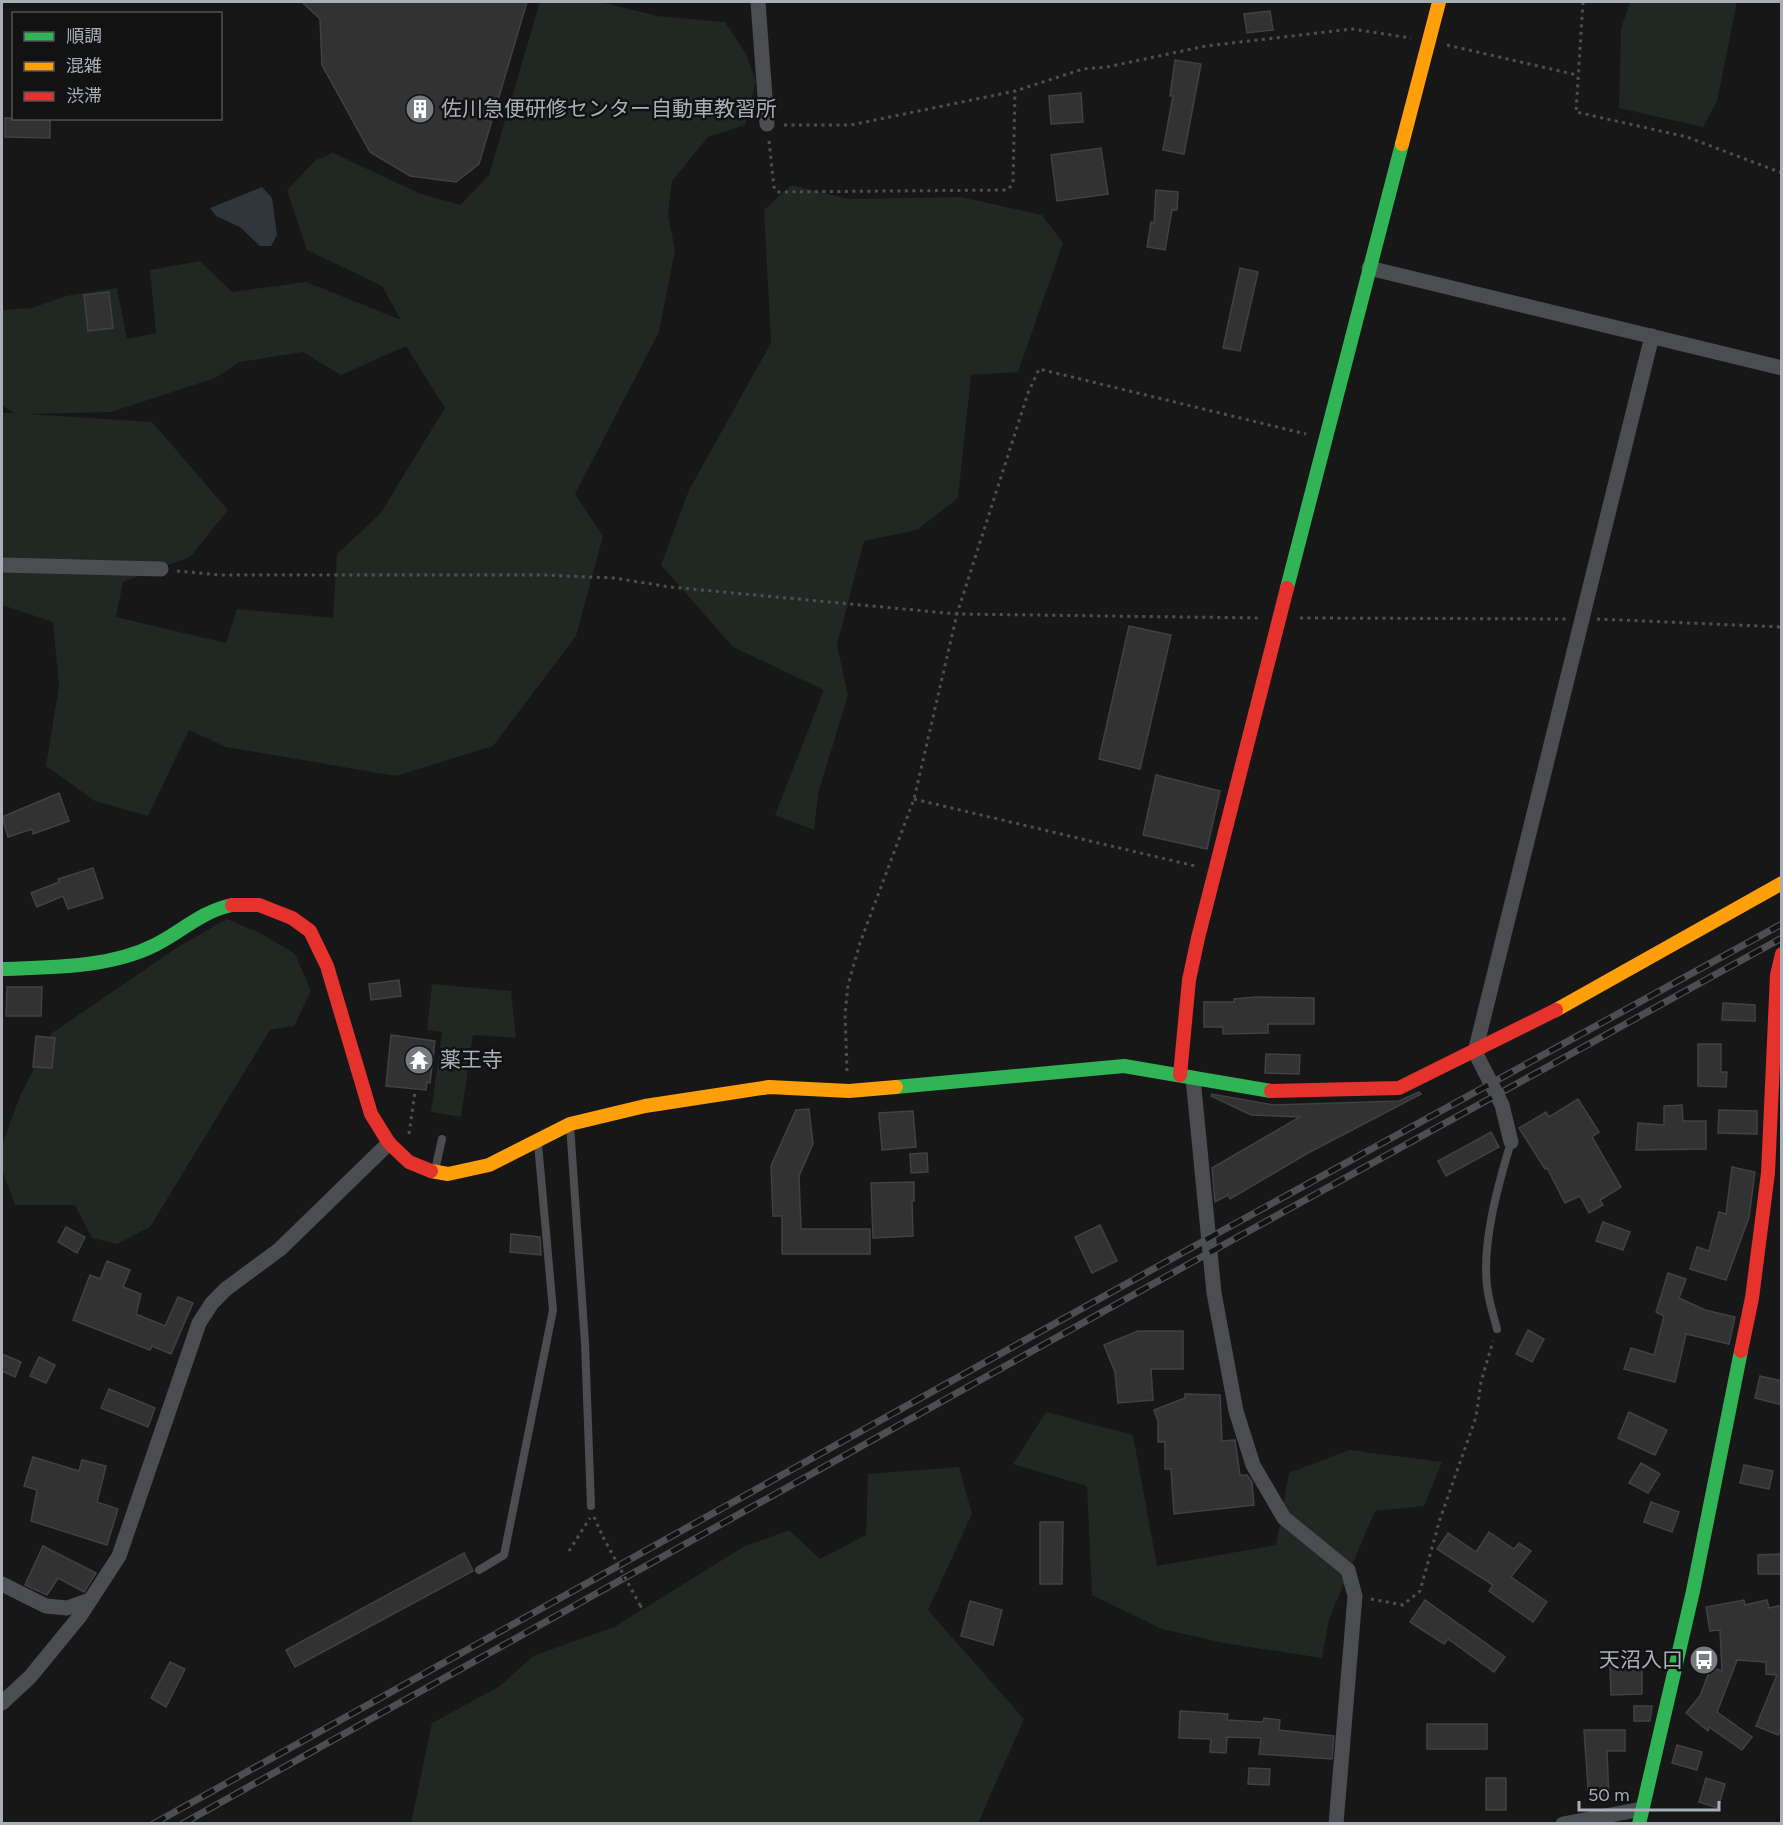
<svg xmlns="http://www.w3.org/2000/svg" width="1783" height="1825" viewBox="0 0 1783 1825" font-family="Figtree,'Noto Sans JP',sans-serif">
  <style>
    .green { fill: #212722; fill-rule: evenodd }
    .water { fill: #2f373c }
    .building { fill: #323233; stroke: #404144; stroke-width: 1.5 }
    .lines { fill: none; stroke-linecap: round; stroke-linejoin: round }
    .path { stroke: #4d4f51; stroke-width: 3; stroke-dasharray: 3 4.5; stroke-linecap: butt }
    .lane { stroke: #4c4d50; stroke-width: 8 }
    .street { stroke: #4c4d50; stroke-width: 15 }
    .fast { stroke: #30b455; stroke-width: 14 }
    .slow { stroke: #ff9f0a; stroke-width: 14 }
    .jam { stroke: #e5322d; stroke-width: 14 }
    .rail-casing { stroke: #4d4e51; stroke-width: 7 }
    .rail { stroke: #121213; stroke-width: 4.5; stroke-dasharray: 14; stroke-linecap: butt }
    .path-bridge { stroke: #4d4f51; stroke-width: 3; stroke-dasharray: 3 4.5; stroke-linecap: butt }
    .labels { text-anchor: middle; stroke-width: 5; stroke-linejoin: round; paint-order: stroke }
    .poi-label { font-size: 21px; fill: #aaafb7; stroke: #121213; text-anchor: start }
  </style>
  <rect width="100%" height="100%" fill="#171718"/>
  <!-- green -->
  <g class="green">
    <path d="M540,2H600L657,16L725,22L746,54L756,81L745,125L708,137L672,181L668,215L675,250L659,332L575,494L603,536L576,636L493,746L396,776L226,747L189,730L148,816L95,801L46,766L59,686L53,622L2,605V413H14L2,405V310L32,308L66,296L117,288L127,339L156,333L150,270L200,261L232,292L306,282L401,320L382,286L307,250L287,190L316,160L333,153L421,194L460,205L489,175ZM406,346L445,408L380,514L337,554L333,618L237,609L226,643L116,617L123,582L190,557L228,510L152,422L27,414L111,412L215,378L240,362L303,352L341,375Z"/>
    <path d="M1630,2H1737L1717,101L1703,127L1619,108L1621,29Z"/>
    <path d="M791,185L849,199L961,197L1042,215L1063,243L1018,372L971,375L958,498L917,530L864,541L837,645L848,695L818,794L814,830L775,815L824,690L733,647L661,565L689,490L771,343L764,210Z"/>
    <path d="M227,919L262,934L295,954L311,991L294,1026L270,1030L150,1227L117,1244L92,1238L75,1205H15L2,1170V1145L20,1096L52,1033L178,947Z"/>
    <path d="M432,984L511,991L516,1038L473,1035L461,1117L431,1112L442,1032L427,1030Z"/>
    <path d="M1046,1412L1133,1435L1157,1566L1276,1545L1289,1473L1349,1450L1442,1462L1424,1506L1375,1511L1329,1619L1322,1658L1223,1643L1162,1629L1092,1595L1087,1486L1013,1464Z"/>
    <path d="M959,1467L972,1514L928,1610L1024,1719L978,1823H411L432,1723L500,1686L533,1656L614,1627L743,1547L789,1530L820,1559L866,1535L868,1474Z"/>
  </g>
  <!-- water -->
  <path class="water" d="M262,187L272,198L277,235L271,246H260L240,227L216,216L210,208Z"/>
  <!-- building -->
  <g class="building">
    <path d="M302,2H527L479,164L456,182L410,176L370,152L322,65L320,19Z"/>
    <path d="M1270,11L1273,30L1247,33L1244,14Z"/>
    <path d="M1175,60L1201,64L1184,154L1163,150L1173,96H1170Z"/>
    <path d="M1081,93L1083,122L1051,124L1049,96Z"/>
    <path d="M5,118H50V138L5,137Z"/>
    <path d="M1101,148L1108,194L1057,201L1051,155Z"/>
    <path d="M1156,190L1178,192L1177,210H1172L1165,250L1147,247L1151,222L1154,223Z"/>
    <path d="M1240,268L1258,272L1240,351L1223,348Z"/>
    <path d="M109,292L113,328L88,331L84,295Z"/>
    <path d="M1129,626L1171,635L1140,769L1099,759Z"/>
    <path d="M1156,775L1220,791L1207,849L1143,835Z"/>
    <path d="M59,793L69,821L33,834L32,829L8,837L2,817Z"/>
    <path d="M93,868L103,898L68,909L63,896L37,907L31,893L59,882L58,879Z"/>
    <path d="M399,980L401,996L371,1000L369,984Z"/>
    <path d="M7,987H42L41,1016H6Z"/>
    <path d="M1256,997L1314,998V1024H1268V1033L1223,1034V1027H1204V1002H1234V999Z"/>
    <path d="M1723,1003L1755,1005V1021L1722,1020Z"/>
    <path d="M391,1035L435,1041L430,1083L427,1082L426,1090L386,1086Z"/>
    <path d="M36,1036L55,1038L52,1068L33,1067Z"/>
    <path d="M1698,1044H1721V1072H1727L1726,1087L1698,1086Z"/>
    <path d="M1266,1054L1300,1055L1299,1074L1265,1073Z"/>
    <path d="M1419,1092L1421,1094L1308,1153L1230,1199L1228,1195L1215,1202L1212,1168L1300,1117L1251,1115L1211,1096L1212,1094L1274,1105L1399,1101Z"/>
    <path d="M1578,1099L1599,1132L1592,1137L1621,1187L1600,1200L1603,1205L1589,1213L1580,1196L1565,1203L1547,1168L1545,1169L1519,1128L1546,1112L1549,1117Z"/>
    <path d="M1682,1105L1683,1121H1706V1149L1636,1150L1638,1123L1664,1125V1106Z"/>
    <path d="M809,1109L813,1144L799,1176L801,1229H870V1254H782V1216H773L771,1166L796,1110Z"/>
    <path d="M1719,1110L1757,1111V1134L1718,1133Z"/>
    <path d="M913,1111L916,1147L882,1150L879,1113Z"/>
    <path d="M1491,1132L1499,1147L1446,1176L1438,1161Z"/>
    <path d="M927,1153L928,1172L911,1173L910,1154Z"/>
    <path d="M1732,1167L1755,1172L1749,1217L1726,1280L1690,1269L1697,1247L1709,1251L1719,1212L1726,1214Z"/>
    <path d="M914,1182V1201H912L913,1236L873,1238L871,1183Z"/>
    <path d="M1603,1222L1630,1232L1623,1250L1596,1241Z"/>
    <path d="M1100,1225L1117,1261L1092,1273L1075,1237Z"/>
    <path d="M66,1227L85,1237L77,1253L58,1242Z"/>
    <path d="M511,1234L540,1237L541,1255L510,1252Z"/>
    <path d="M107,1261L130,1270L123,1287L141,1294L136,1314L165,1326L178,1297L193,1303L171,1354L152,1346L150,1350L73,1320L90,1275L100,1279Z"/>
    <path d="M1668,1273L1686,1279L1679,1298L1705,1310L1735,1317L1729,1344L1686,1334L1675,1382L1624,1369L1631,1348L1654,1355L1664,1316L1656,1312Z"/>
    <path d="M1528,1330L1544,1339L1532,1362L1516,1354Z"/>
    <path d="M1138,1331H1183V1369H1151L1153,1400L1118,1403L1115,1372L1104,1345Z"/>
    <path d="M2,1354L21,1362L15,1377L2,1371Z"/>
    <path d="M39,1357L55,1365L46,1383L30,1376Z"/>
    <path d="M1760,1376L1782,1381V1405L1755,1398Z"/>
    <path d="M109,1389L155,1408L148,1427L101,1408Z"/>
    <path d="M1185,1394L1220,1395L1222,1441L1235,1440L1240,1475H1247L1252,1482L1254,1505L1174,1514L1171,1469H1165V1442H1158V1421L1154,1410L1185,1398Z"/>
    <path d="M1629,1412L1667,1430L1655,1455L1618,1438Z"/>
    <path d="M33,1457L79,1471L82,1460L106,1466L97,1502L118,1509L107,1545L31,1521L37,1490L24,1486Z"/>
    <path d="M1641,1463L1660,1474L1648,1493L1629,1483Z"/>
    <path d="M1744,1465L1773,1471L1769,1489L1740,1483Z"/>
    <path d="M1651,1502L1679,1512L1672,1532L1644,1522Z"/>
    <path d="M1040,1522H1063L1062,1584H1040Z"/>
    <path d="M1489,1532L1514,1549L1519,1543L1531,1551L1511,1577L1547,1602L1533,1622L1489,1591L1493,1585L1437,1549L1448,1533L1476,1552Z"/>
    <path d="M43,1546L96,1573L84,1592L58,1578L47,1595L25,1585Z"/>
    <path d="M464,1553L473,1571L295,1667L286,1650Z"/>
    <path d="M1782,1554V1574H1758V1555Z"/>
    <path d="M1425,1600L1505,1657L1494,1672L1448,1639L1444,1644L1410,1622Z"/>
    <path d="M1744,1600L1745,1605L1767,1600L1769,1608L1782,1605V1726L1778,1735L1756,1726L1777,1675L1766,1674V1662L1737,1660L1717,1712L1752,1737L1742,1750L1709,1727L1708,1731L1686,1713L1700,1696L1711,1667L1722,1671L1720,1630L1710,1631L1706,1607Z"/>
    <path d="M970,1601L1002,1610L993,1645L961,1636Z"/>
    <path d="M170,1662L185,1669L166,1707L151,1698Z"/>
    <path d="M1642,1665V1694L1611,1695L1610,1666Z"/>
    <path d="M1634,1706H1652L1650,1721H1634Z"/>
    <path d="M1180,1711L1228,1714L1227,1720L1263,1722L1264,1718L1280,1720L1279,1730L1334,1736L1332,1759L1259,1754L1261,1738L1227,1737L1226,1753L1210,1752L1211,1739L1179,1738Z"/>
    <rect x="1427" y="1724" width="60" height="25"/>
    <path d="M1584,1730H1625V1751H1607L1609,1799L1589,1800Z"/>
    <path d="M1677,1745L1702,1752L1697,1770L1672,1763Z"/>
    <path d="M1249,1768L1270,1769L1269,1785L1248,1784Z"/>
    <rect x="1486" y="1778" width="20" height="32"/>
    <path d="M1706,1778L1725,1784L1718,1808L1699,1802Z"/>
  </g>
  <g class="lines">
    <!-- path -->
    <g class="path">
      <path d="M1583,2L1576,112L1687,137L1782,173"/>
      <path d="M1447,45L1577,75"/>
      <path d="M784,125H851L1015,91L1083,69L1107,67L1206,46L1352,29L1411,38"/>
      <path d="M769,141L774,187L777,192L1007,190L1013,184L1015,91"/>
      <path d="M177,571L221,575H543L614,578L670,587L957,614L1261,618"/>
      <path d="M1300,618L1567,619"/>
      <path d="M1597,619L1782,627"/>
      <path d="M914,799L1195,866"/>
      <path d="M847,1071L845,1014L848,985L860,943L914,799L957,614L1028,393L1039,369L1306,434"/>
      <path d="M409,1134L415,1092"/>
      <path d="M594,1517L603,1537"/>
      <path d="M569,1551L590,1518"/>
      <path d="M1371,1599L1403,1605L1420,1591L1440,1519L1476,1417L1481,1382L1493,1341"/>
      <path d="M640,1605L643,1610"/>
    </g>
    <!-- lane -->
    <g class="lane">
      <path d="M570,1125L585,1343L591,1506"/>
      <path d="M435,1170L442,1139"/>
      <path d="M1497,1329C1494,1317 1490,1305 1488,1293C1480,1248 1498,1185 1511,1142"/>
      <path d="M479,1570L504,1555L553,1310L538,1144"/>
    </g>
    <!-- street -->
    <g class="street">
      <path d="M758,2L767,124"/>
      <path d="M1369,268L1782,368"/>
      <path d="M2,565L161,569"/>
      <path d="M1193,1078L1214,1293L1236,1411L1253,1465L1284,1518L1348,1570L1355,1596L1336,1824"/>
      <path d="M1511,1142L1502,1105L1475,1052L1652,336"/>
      <path d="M2,1584L46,1606L67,1608L90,1600"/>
      <path d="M2,1703L30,1677L80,1616L119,1556L199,1323L212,1303L226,1289L280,1249L389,1143"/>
      <path d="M1563,1824L1642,1809"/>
    </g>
    <!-- fast -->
    <g class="fast">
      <path d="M1287,588L1402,144"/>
      <path d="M2,969C53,967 109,968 155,945C181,932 202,911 232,905"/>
      <path d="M896,1087L1124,1066L1271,1091"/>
      <path d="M1639,1824L1693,1591L1741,1351"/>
    </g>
    <!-- slow -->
    <g class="slow">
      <path d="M1402,144L1439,2"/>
      <path d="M1556,1010L1782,883"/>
      <path d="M431,1171L448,1174L489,1165L570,1124L645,1106L769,1087L849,1091L896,1087"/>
    </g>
    <!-- jam -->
    <g class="jam">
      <path d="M232,905H259L292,918L310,931L327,966L371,1114L389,1143L409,1162L431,1171"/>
      <path d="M1180,1075L1189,980L1198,938L1287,588"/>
      <path d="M1271,1091L1399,1088L1556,1010"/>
      <path d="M1741,1351L1752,1298L1768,1173L1777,975L1782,954"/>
    </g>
    <!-- rail casing -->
    <g class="rail-casing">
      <g id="rail">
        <path d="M153,1824L1218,1233L1782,924"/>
        <path d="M182,1824L1196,1260L1782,938"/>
      </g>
    </g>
    <!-- rail -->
    <use href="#rail" class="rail"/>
    <!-- path-bridge -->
    <path class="path-bridge" d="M603,1537L640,1605"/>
  </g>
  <!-- icons -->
  <defs>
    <g id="building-disc" transform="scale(1.5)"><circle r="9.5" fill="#777a7f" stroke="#121213"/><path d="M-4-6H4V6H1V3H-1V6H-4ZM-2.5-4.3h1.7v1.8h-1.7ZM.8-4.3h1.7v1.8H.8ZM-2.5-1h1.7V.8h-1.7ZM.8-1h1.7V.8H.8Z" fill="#fff"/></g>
    <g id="temple-disc" transform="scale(1.5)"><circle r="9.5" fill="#777a7f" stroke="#121213"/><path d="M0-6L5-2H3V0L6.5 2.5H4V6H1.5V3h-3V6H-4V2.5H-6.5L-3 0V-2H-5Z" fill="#fff"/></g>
    <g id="bus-disc" transform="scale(1.5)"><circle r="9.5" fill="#777a7f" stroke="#121213"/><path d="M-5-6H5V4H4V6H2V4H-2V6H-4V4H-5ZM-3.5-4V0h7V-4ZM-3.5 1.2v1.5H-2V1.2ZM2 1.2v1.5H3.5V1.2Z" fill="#fff"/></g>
  </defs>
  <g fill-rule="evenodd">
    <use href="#building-disc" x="420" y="109"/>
    <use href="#temple-disc" x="419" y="1060"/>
    <use href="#bus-disc" x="1704" y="1660"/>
  </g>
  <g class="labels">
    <!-- poi labels -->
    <g class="poi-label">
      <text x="441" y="116">佐川急便研修センター自動車教習所</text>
      <text x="440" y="1067">薬王寺</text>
      <text x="1683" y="1667" text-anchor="end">天沼入口</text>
    </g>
  </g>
  <!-- border -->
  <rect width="1783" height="1825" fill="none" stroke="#aaafb7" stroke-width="6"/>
  <!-- legend -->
  <rect x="12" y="12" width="210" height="108" fill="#121213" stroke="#4f5155" stroke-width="1.5"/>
  <rect x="24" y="32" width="30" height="9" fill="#30b455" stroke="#4f5155" stroke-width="1.5"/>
  <text x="66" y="42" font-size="18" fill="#aaafb7">順調</text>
  <rect x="24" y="62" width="30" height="9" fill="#ff9f0a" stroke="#4f5155" stroke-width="1.5"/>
  <text x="66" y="72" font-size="18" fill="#aaafb7">混雑</text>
  <rect x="24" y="92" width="30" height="9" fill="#e5322d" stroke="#4f5155" stroke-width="1.5"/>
  <text x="66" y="102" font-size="18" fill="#aaafb7">渋滞</text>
  <!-- scale -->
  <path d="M1579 1801v9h140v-9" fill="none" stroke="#aaafb7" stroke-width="3"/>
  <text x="1588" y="1801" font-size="18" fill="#aaafb7" stroke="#121213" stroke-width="4.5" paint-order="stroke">50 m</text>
</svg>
